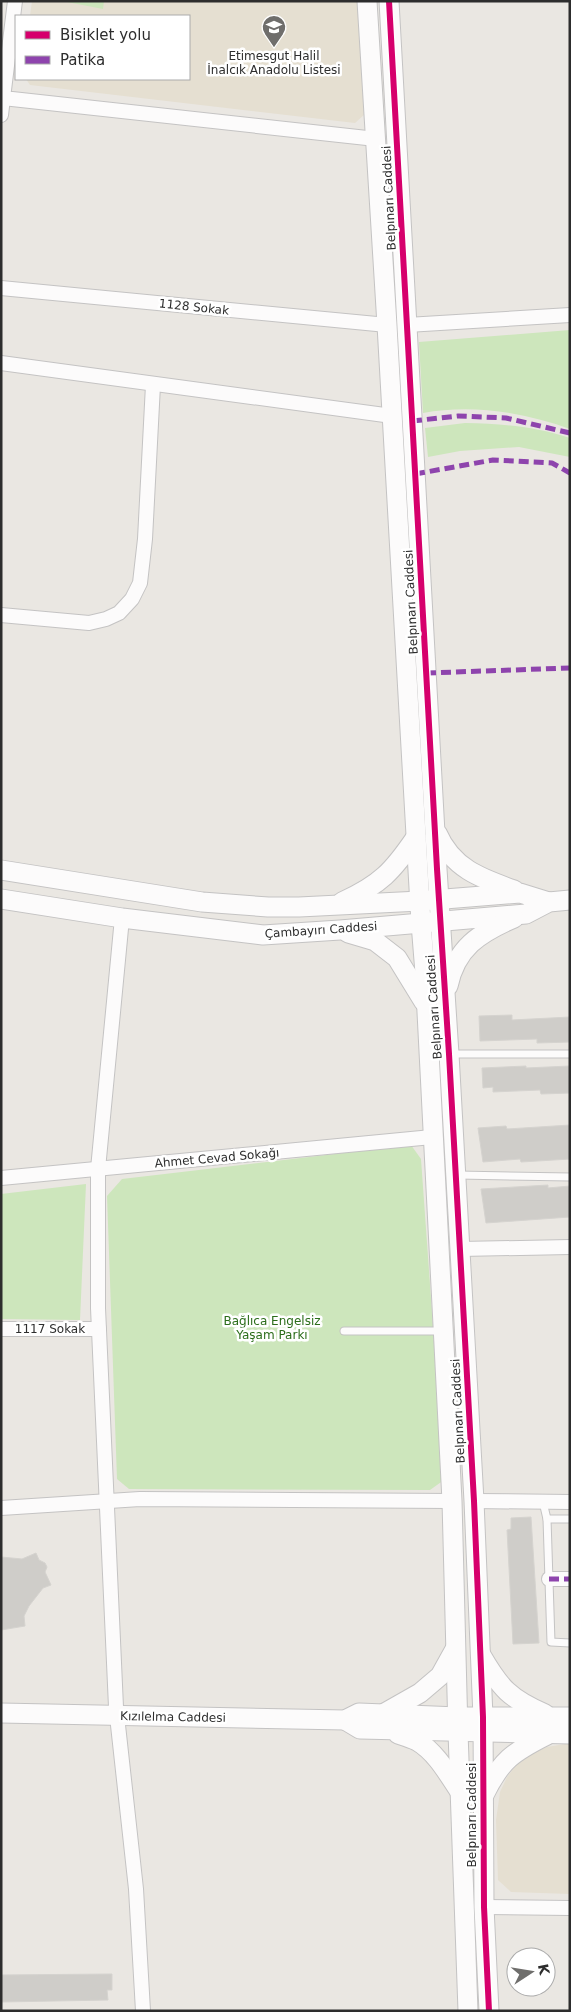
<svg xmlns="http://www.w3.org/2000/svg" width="571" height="2012" viewBox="0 0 571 2012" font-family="'DejaVu Sans',sans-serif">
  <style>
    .education { fill: #e5dfd1 }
    .green { fill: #cde6bc }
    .building { fill: #cfcdc9; stroke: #d5d3cf }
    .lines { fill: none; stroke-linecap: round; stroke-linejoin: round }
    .lane-casing { stroke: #c4c3c3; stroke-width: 9 }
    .street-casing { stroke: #c4c3c3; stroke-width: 16 }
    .secondary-casing { stroke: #c4c3c3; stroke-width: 21 }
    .lane { stroke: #fcfbfb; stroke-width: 7 }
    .street { stroke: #fcfbfb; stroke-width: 14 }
    .secondary { stroke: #fcfbfb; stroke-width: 19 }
    .quiet { stroke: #8e44ad; stroke-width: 5; stroke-dasharray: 10 5; stroke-linecap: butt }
    .cycleway-casing { stroke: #fff; stroke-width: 9 }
    .cycleway { stroke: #d6006c; stroke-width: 6 }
    .labels { text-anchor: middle; stroke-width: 5; stroke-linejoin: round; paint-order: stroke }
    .poi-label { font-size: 12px; fill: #2d2d2d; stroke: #fff }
    .street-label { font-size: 12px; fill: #2d2d2d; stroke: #fff }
    .park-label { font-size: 12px; fill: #2b6d1a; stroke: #fff }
  </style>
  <rect width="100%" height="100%" fill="#eae7e2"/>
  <!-- education -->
  <g class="education">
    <path d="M32,1H357L365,114L355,123L30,85L26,79H189V16H30Z"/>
    <path d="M565,1744H570V1894L511,1892L498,1880L496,1820L500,1792L507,1777L521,1759L547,1747Z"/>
  </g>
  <!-- green -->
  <g class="green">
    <path d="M62,1H104L103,9Z"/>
    <path d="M570,330V429C523,412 472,404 423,413L419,342Z"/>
    <path d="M465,423C502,424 533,426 570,438V457L519,447L460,451L428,457L425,428Z"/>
    <path d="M411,1145L421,1159L444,1480L430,1490L129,1489L117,1479L107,1196L122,1179Z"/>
    <path d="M86,1184L80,1320L1,1319V1194Z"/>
  </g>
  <!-- building -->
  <g class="building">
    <path d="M512,1015V1020L570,1017V1042L537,1043V1039L480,1041L479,1016Z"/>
    <path d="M526,1066V1068L570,1066V1093L541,1094L540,1090L493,1092V1087L483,1088L482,1068Z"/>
    <path d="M570,1125V1159L521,1162L520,1159L483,1162L478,1128L506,1126L507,1129Z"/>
    <path d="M548,1185V1188L570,1186V1217L486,1223L481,1189Z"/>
    <path d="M531,1517L539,1643L513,1644L507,1530L511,1529V1518Z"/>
    <path d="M36,1553L39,1560L45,1563L47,1567L45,1572L51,1585L43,1588L29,1606L24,1616L25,1626L1,1630V1557L22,1559Z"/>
    <path d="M112,1974V1990H107L108,2000L1,2002V1975Z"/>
  </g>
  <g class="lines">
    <!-- lane casing -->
    <g class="lane-casing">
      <g id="lane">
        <path d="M449,1054H570"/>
        <path d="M458,1175L570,1177"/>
        <path d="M344,1331H443"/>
        <path d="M543,1502L547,1519L551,1642L570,1643"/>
        <path d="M547,1519H570"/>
      </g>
    </g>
    <!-- street casing -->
    <g class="street-casing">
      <g id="street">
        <path d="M15,1L3,98L376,139"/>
        <path d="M1,115L3,98"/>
        <path d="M1,288L387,325"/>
        <path d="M407,325L570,315"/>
        <path d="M1,363L392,416"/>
        <path d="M1,615L89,623L106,619L119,613L132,599L140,583L145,539L153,385"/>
        <path d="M122,918L98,1169V1308L116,1707L136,1889L143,2011"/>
        <path d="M1,1178L432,1137"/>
        <path d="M460,1249L570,1247"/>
        <path d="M1,1329H99"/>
        <path d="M474,1501L570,1502"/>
        <path d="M1,1508L140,1499L452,1501"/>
        <path d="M549,1579H570"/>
        <path d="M484,1907L570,1908"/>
      </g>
    </g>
    <!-- secondary casing -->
    <g class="secondary-casing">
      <g id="secondary">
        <path d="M367,1L387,325L421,923L425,973L452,1501L458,1732L468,2011"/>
        <path d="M389,1L437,869L449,1054L474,1501L483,1717L484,1907L489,2011"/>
        <path d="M437,833C452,868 480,878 514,890"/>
        <path d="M1,870L202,902L268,907H299L420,901L520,893L549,902"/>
        <path d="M1,899L122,918L263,935L340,930L526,914L549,902L570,900"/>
        <path d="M342,902C380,885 393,871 416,837"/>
        <path d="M348,933L375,941L397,958L424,1002"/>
        <path d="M448,986C456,948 479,933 514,918"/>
        <path d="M481,1655C500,1688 510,1699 545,1714"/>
        <path d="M1,1713L345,1720L359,1713L458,1717H570"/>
        <path d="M383,1714L420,1693L440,1676L455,1649"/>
        <path d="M345,1720L360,1729L570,1734"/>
        <path d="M398,1734C404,1736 411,1738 417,1741C436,1752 448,1774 460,1792"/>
        <path d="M484,1795C501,1760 513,1752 547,1735"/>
      </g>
    </g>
    <!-- lane -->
    <use href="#lane" class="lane"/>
    <!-- street -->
    <use href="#street" class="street"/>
    <!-- secondary -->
    <use href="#secondary" class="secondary"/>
    <!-- quiet -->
    <g class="quiet">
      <path d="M412,421L458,416L506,418L570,433"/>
      <path d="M415,474L493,460L552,463L570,473"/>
      <path d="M426,673L570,668"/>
      <path d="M549,1579H570"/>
    </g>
    <!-- cycleway casing -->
    <g class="cycleway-casing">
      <path id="cycleway" d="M389,1L437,869L449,1054L474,1501L483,1717L484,1907L489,2011"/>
    </g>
    <!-- cycleway -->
    <use href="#cycleway" class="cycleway"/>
  </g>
  <!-- icons -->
  <defs>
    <g id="school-pin" transform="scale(1.25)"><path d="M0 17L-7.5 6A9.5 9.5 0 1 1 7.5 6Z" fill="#6f6e6c" stroke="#fff"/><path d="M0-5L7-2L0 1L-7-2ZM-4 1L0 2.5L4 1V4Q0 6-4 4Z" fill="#fff"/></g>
  </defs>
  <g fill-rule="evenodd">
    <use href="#school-pin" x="274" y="27"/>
  </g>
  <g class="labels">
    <!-- poi labels -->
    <g class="poi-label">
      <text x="274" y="60">Etimesgut Halil<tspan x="274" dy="14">İnalcık Anadolu Listesi</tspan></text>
    </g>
    <!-- street labels -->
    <g class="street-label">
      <text transform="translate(389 198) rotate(-93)" y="4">Belpınarı Caddesi</text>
      <text transform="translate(194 307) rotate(6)" y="4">1128 Sokak</text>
      <text transform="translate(411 602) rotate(-93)" y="4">Belpınarı Caddesi</text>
      <text transform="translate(321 930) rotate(-4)" y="4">Çambayırı Caddesi</text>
      <text transform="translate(434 1007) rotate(-94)" y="4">Belpınarı Caddesi</text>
      <text transform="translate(217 1158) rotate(-5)" y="4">Ahmet Cevad Sokağı</text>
      <text x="50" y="1333">1117 Sokak</text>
      <text transform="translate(458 1411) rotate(-93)" y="4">Belpınarı Caddesi</text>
      <text transform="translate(173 1717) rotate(1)" y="4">Kızılelma Caddesi</text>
      <text transform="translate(472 1815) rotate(-90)" y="4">Belpınarı Caddesi</text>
    </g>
    <!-- park labels -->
    <g class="park-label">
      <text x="272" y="1325">Bağlıca Engelsiz<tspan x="272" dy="14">Yaşam Parkı</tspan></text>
    </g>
  </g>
  <!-- border -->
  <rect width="571" height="2012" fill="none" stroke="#2d2d2d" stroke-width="5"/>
  <!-- legend -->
  <rect x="15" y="15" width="175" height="65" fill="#ffffff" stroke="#ababab"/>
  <rect x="25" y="31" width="25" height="8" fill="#d6006c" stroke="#ababab"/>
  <text x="60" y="40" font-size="15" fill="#2d2d2d">Bisiklet yolu</text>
  <rect x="25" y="56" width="25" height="8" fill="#8e44ad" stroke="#ababab"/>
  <text x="60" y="65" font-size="15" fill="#2d2d2d">Patika</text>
  <!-- north arrow -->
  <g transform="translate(531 1972) rotate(78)"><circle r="24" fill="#ffffff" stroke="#ababab"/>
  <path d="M0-4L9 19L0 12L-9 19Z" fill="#6f6e6c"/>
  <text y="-8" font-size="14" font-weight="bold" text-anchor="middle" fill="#2d2d2d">K</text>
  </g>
</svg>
